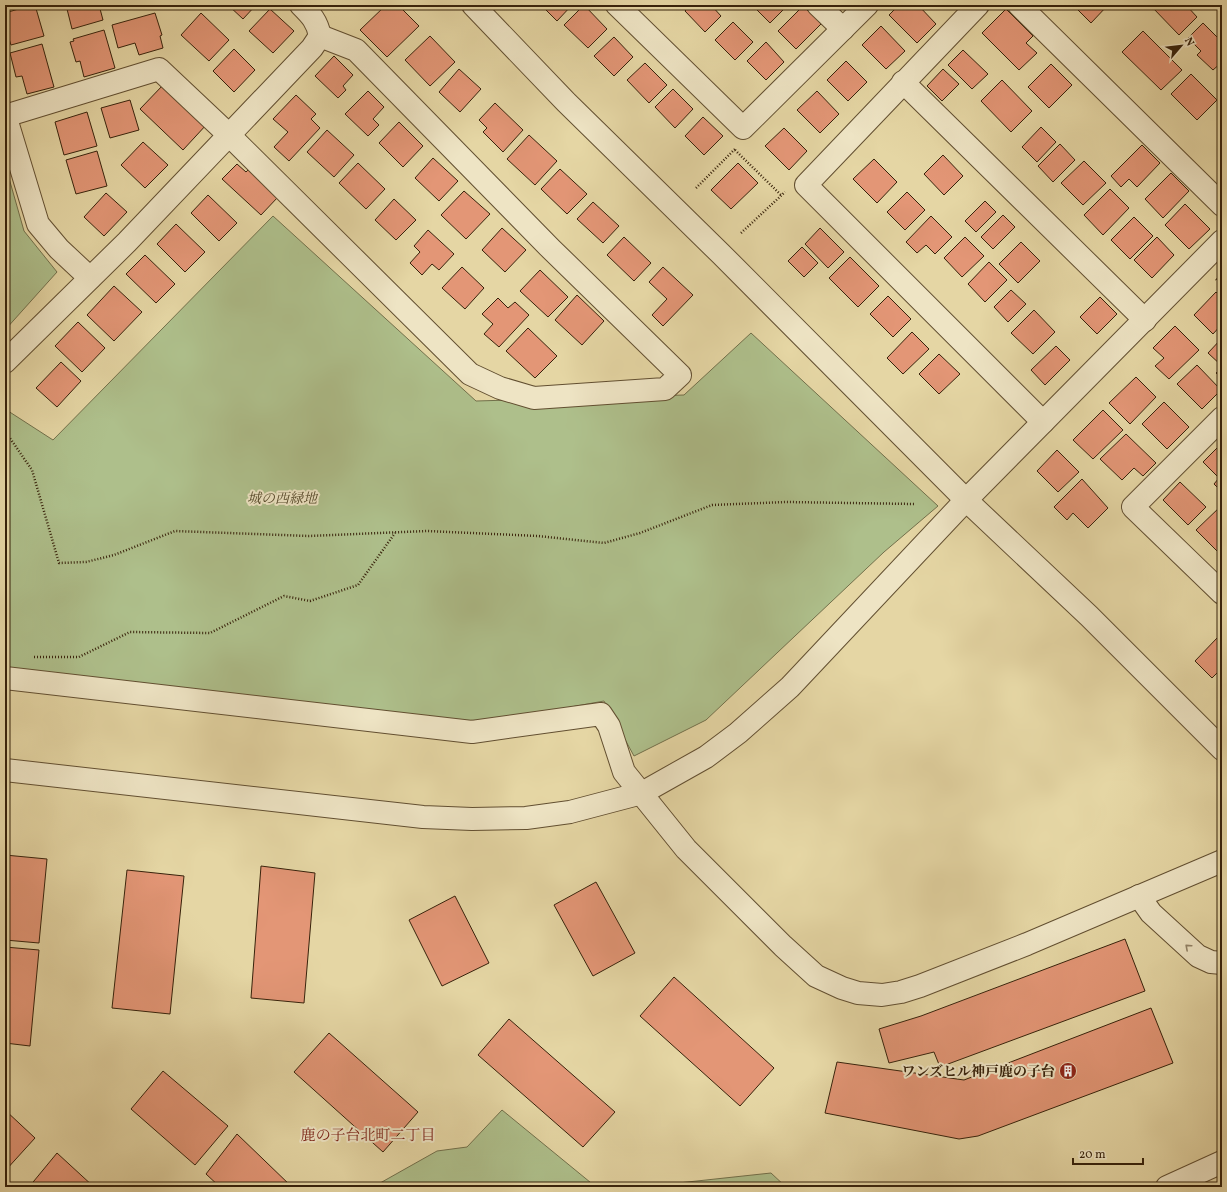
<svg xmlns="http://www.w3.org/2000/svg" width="1227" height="1192" viewBox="0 0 1227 1192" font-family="Vollkorn,'Noto Serif JP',serif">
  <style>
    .green { fill: #aebf8b; stroke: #72704b }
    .building { fill: #e39676; stroke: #37220b }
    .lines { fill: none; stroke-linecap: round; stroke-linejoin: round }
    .minor-casing { stroke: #624f31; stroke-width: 24 }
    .path { stroke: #37220b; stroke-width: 2.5; stroke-dasharray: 1 2; stroke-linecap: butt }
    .minor { stroke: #eee4c4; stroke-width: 22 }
    .oneway { stroke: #928368 }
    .labels { text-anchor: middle; stroke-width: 4; stroke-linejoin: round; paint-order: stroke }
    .park-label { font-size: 14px; font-style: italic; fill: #55492b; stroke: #eee4c4 }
    .poi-label { font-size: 14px; font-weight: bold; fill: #37220b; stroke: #eee4c4; text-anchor: end }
    .neighbourhood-label { font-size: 15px; fill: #7a1f14; stroke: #eee4c4 }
  </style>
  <rect width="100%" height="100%" fill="#e5d6a4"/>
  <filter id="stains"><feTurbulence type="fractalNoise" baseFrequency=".005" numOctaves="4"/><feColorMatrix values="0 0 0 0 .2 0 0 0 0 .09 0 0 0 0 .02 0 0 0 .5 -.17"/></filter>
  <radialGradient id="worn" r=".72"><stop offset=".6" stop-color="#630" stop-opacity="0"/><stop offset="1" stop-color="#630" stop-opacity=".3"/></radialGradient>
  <!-- green -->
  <g class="green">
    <path d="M5,164L24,231L57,272L5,330Z"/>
    <path d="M273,216L476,401L684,395L751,333L938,506L884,552L706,720L634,756L604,701L471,725L5,672V409L53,440Z"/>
    <path d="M502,1110L596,1187H373L437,1151L467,1147Z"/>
    <path d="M771,1173L786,1187H666L669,1184Z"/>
  </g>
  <!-- building -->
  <g class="building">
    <path d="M32,5H35L44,36L11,45L5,26V13Z"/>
    <path d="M66,5H99L103,20L72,29Z"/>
    <path d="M128,5H144L129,9Z"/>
    <path d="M228,5H256L243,19Z"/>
    <path d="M386,5H398L419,26L387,57L360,30Z"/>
    <path d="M541,5H572L557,21Z"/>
    <path d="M584,5L607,29L588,48L564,25Z"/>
    <path d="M690,5H711L721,16L705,32L685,11Z"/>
    <path d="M752,5H788L770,23Z"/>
    <path d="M899,5H918L936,24L917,43L889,15Z"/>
    <path d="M936,5H946L941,10Z"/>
    <path d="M1073,5H1108L1091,23Z"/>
    <path d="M1154,5H1186L1197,17L1179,35L1152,7Z"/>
    <path d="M803,6L821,24L796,49L778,31Z"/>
    <path d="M270,9L294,31L273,53L249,31Z"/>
    <path d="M1006,9L1033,36L1026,43L1037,53L1019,70L982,33Z"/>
    <path d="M155,13L162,35L160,36L163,48L139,55L135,43L118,48L112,25Z"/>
    <path d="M201,13L229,40L209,61L181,35Z"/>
    <path d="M733,22L753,42L735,60L715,40Z"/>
    <path d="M1203,23L1222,42V62L1213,70L1197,55L1201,51L1188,38Z"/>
    <path d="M881,26L905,51L886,69L862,45Z"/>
    <path d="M104,30L115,68L84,77L80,61L76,62L70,42L74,41L73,39Z"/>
    <path d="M1143,31L1182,70L1161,90L1122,52Z"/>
    <path d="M430,36L455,62L430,86L405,60Z"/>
    <path d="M614,37L633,57L614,76L594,56Z"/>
    <path d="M766,42L784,62L766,80L747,61Z"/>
    <path d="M42,44L54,87L27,94L22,76L16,77L10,53Z"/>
    <path d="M234,49L255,70L234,92L213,71Z"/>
    <path d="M963,50L988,74L972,89L948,65Z"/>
    <path d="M334,56L353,75L343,86L346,90L338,98L315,76Z"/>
    <path d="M846,61L867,82L848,101L827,80Z"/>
    <path d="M645,63L667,85L649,103L627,80Z"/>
    <path d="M1051,64L1072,85L1049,108L1028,87Z"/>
    <path d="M459,69L481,89L460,112L439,92Z"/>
    <path d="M943,69L959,84L942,101L927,86Z"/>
    <path d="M1191,74L1217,100L1197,120L1171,94Z"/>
    <path d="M1002,80L1032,111L1011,132L981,101Z"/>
    <path d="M164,84L207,124L183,150L140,109Z"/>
    <path d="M673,89L693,109L675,128L655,107Z"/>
    <path d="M368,91L384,107L373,119L379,125L368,136L345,114Z"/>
    <path d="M817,91L839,114L820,133L797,110Z"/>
    <path d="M296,95L316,114L311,119L320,128L289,161L274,147L288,132L273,119Z"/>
    <path d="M130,100L139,130L110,138L101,108Z"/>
    <path d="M495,103L523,130L503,152L483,132L487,128L479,120Z"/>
    <path d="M87,112L97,146L64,155L55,122Z"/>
    <path d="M703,117L723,136L704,155L685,136Z"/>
    <path d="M399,122L423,146L403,167L379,143Z"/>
    <path d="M1041,127L1056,142L1037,162L1022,147Z"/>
    <path d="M784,128L807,151L789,170L765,146Z"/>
    <path d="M327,130L354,155L334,177L307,152Z"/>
    <path d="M529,135L557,161L535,185L507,159Z"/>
    <path d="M143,142L168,165L145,188L121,165Z"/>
    <path d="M1060,144L1075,160L1053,182L1038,166Z"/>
    <path d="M1142,145L1160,163L1137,187L1129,179L1121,187L1111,176Z"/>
    <path d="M97,151L107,186L76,194L66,160Z"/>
    <path d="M943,155L963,176L944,195L924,174Z"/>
    <path d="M433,158L458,181L439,201L415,178Z"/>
    <path d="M874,159L897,182L877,203L853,179Z"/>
    <path d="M1084,161L1106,183L1083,205L1061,183Z"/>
    <path d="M358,163L385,189L366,209L339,183Z"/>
    <path d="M738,163L758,183L731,209L711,190Z"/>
    <path d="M237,164L246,172L249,169L278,197L261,215L222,179Z"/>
    <path d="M560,169L587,194L567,214L541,189Z"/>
    <path d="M1171,173L1189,191L1163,218L1145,199Z"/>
    <path d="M1110,189L1129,208L1103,235L1084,215Z"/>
    <path d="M464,191L490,214L466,239L441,215Z"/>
    <path d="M907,192L925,210L905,230L887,212Z"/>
    <path d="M106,193L127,212L104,236L84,217Z"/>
    <path d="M208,195L237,223L219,241L191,213Z"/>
    <path d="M394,199L416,220L396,240L375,220Z"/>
    <path d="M985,201L996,212L976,232L965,221Z"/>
    <path d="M593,202L619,226L603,243L577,219Z"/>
    <path d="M1185,204L1210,229L1189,249L1165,225Z"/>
    <path d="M1003,215L1015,227L993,249L981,237Z"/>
    <path d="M931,216L952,237L935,254L926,245L917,253L906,242Z"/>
    <path d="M1134,217L1153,236L1130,259L1111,240Z"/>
    <path d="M176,224L205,252L185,272L157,244Z"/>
    <path d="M502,228L526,250L505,272L482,250Z"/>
    <path d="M820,228L844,252L828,268L805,244Z"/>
    <path d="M428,230L454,254L439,270L432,264L422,275L410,263L420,252L414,246Z"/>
    <path d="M624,237L651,263L634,281L607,255Z"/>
    <path d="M965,237L984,256L962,277L944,258Z"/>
    <path d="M1157,237L1174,255L1152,278L1134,260Z"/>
    <path d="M1021,242L1040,261L1018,283L999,264Z"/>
    <path d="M802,247L818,263L804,277L788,261Z"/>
    <path d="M145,255L175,284L156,303L126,274Z"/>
    <path d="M850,257L879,286L858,307L829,278Z"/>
    <path d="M989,262L1007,280L985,302L968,284Z"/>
    <path d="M462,267L484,288L465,309L442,288Z"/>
    <path d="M663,267L693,295L663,326L652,315L667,299L649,282Z"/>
    <path d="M540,270L568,297L548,317L520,291Z"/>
    <path d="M114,286L142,312L114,341L87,315Z"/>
    <path d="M1011,290L1026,304L1008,322L994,307Z"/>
    <path d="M1216,292L1222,298V324L1213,334L1194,315Z"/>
    <path d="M577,295L604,321L582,345L555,320Z"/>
    <path d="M888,296L911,319L893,337L870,314Z"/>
    <path d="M1100,297L1117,314L1097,334L1080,317Z"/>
    <path d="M498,298L508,308L515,302L529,315L499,347L484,334L493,324L482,314Z"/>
    <path d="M1034,310L1055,332L1033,354L1011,333Z"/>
    <path d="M78,322L105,348L82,372L55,346Z"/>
    <path d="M1175,326L1199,350L1169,379L1155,366L1164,358L1153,348Z"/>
    <path d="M528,328L557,356L535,378L506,351Z"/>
    <path d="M912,332L929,349L903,374L887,358Z"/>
    <path d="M1222,338V366L1208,353Z"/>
    <path d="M1056,346L1070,360L1045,385L1031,370Z"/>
    <path d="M939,354L960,374L939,394L919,374Z"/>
    <path d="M61,362L81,381L57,407L36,388Z"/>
    <path d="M1197,365L1221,390L1202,409L1177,384Z"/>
    <path d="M1222,367V379L1216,373Z"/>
    <path d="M1136,377L1156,397L1130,424L1109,403Z"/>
    <path d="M1164,402L1189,427L1167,449L1142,424Z"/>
    <path d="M1103,410L1123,430L1093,459L1073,440Z"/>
    <path d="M1126,434L1156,463L1143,476L1134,468L1122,480L1100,459Z"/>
    <path d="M1222,443V492L1214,484L1219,478L1203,462Z"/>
    <path d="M1057,450L1079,472L1058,492L1037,471Z"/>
    <path d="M1082,479L1108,508L1088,528L1073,513L1067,520L1054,507Z"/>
    <path d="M1180,482L1206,507L1188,525L1163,500Z"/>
    <path d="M1221,506L1222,546L1217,551L1196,530Z"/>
    <path d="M1218,637L1222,640V668L1212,678L1195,661Z"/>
    <path d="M5,855L47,859L39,943L5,940Z"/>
    <path d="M261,866L315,873L304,1003L251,998Z"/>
    <path d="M127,870L184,876L170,1014L112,1008Z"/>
    <path d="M596,882L635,953L593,976L554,905Z"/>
    <path d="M455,896L489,963L442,986L409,920Z"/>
    <path d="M1125,939L1145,991L940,1067L934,1052L889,1063L879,1029L921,1016Z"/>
    <path d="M5,947L39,950L30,1046L5,1043Z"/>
    <path d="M674,977L774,1068L740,1106L640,1016Z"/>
    <path d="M1151,1008L1173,1063L978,1136L959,1139L825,1113L837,1062L964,1080Z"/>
    <path d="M509,1019L615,1112L583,1147L478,1055Z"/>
    <path d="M329,1033L418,1112L383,1152L294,1072Z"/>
    <path d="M163,1071L228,1126L195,1165L131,1109Z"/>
    <path d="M5,1110L35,1138L5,1171Z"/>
    <path d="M237,1134L292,1187H220L206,1174Z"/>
    <path d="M57,1153L94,1187H29Z"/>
  </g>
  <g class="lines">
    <!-- minor casing -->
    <g class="minor-casing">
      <g id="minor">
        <path d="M473,5L566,102L721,254L966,500L1089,616L1222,749"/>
        <path d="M617,5L743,128L867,5"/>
        <path d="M818,5L843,29"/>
        <path d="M978,5L806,185L1043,422"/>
        <path d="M1019,5L1222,205"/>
        <path d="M903,82L1145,320"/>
        <path d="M5,115L38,224L59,249L90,278"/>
        <path d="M5,116L159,69L229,135L470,374L500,388L534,398L665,389L680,375L551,249L356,50L320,36"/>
        <path d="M5,362L127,242L312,48L320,36C317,21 311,15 301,5"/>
        <path d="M1222,418L1133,507L1222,593"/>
        <path d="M5,678L472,732L601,714L609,726L624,772L686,849L783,946L816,976L842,988L858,993L882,995L901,992L920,986L1027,944L1222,861"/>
        <path d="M5,770L423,817L472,819L526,818L570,812L642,793L706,757L738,733L790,687L966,500L1222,241"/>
        <path d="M1139,896L1151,913L1198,956L1211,962L1222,963"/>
        <path d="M1167,1187L1222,1162"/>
      </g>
    </g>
    <!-- path -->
    <g class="path">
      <path d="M735,150L781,195"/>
      <path d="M696,188L735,149"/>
      <path d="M741,233L785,192"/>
      <path d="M1216,279L1222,285"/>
      <path d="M5,431L32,470L59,563L86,562L114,555L175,531L309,536L427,531L538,536L604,543L640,533L712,505L786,502L914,504"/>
      <path d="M34,657H79L130,632L210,633L284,596L310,601L358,585L395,533"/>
    </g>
    <!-- minor -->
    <use href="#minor" class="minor"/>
  </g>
  <!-- one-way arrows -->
  <defs><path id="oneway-chevron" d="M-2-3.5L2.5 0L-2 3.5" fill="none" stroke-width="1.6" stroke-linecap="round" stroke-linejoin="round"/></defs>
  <use class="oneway" href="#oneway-chevron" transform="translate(1188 947) rotate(-138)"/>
  <!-- icons -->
  <defs>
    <g id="building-disc" transform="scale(0.9)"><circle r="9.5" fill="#8f2418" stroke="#eee4c4"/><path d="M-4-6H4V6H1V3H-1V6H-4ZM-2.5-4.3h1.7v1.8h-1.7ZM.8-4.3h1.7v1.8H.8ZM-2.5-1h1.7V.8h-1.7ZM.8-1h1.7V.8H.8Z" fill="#fff"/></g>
  </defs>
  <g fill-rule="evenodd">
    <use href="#building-disc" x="1068" y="1071"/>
  </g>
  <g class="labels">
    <!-- park labels -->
    <g class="park-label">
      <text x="282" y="503">城の西緑地</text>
    </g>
    <!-- poi labels -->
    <g class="poi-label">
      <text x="1055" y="1076">ワンズヒル神戸鹿の子台</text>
    </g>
    <!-- neighbourhood labels -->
    <g class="neighbourhood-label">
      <text x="368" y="1140">鹿の子台北町二丁目</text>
    </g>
  </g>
  <!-- margin -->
  <rect width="1227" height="1192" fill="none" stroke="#e5d6a4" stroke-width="20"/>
  <rect x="6" y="6" width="1215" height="1180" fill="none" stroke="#37220b" stroke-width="2"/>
  <rect x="10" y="10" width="1207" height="1172" fill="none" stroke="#37220b"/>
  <!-- north arrow -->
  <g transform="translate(1181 46) rotate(62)" stroke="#eee4c4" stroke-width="3" paint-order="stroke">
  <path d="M0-3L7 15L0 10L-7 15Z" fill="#37220b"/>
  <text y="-6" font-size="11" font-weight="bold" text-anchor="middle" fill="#37220b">N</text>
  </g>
  <!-- scale -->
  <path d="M1073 1158v6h70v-6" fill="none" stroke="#37220b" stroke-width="2"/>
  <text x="1079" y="1158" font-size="12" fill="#37220b" stroke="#eee4c4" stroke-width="3" paint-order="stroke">20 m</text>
  <rect width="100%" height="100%" filter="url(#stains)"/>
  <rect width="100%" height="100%" fill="url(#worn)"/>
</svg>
